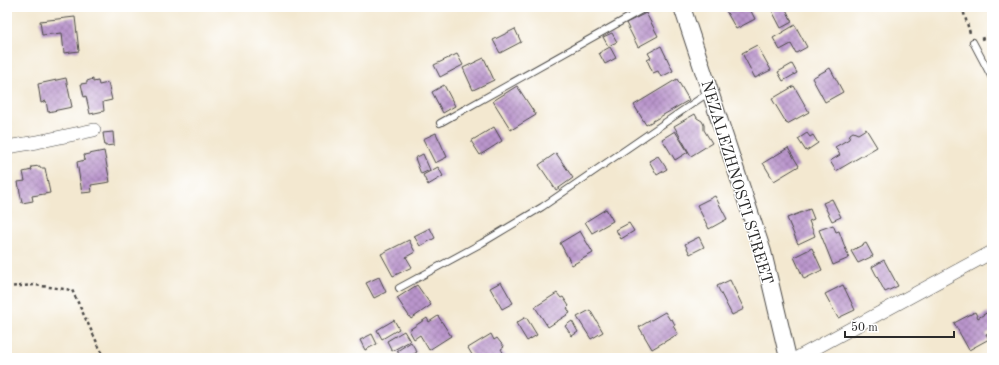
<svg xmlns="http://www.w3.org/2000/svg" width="999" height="365" viewBox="0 0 999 365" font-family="'Old Standard TT',serif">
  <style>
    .building { fill: url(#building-cross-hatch) }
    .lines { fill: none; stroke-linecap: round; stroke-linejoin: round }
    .service-casing { stroke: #494744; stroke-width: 8 }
    .minor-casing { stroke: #494744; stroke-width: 14 }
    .tertiary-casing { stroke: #494744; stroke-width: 18 }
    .path { stroke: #494744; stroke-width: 2.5; stroke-dasharray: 3 3; stroke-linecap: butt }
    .service { stroke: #fff; stroke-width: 6 }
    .minor { stroke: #fff; stroke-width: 13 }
    .tertiary { stroke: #fff; stroke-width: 16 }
    .labels { text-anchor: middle; stroke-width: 3; stroke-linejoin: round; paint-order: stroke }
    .street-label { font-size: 16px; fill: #2b2b2b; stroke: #fff }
  </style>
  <defs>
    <pattern id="building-cross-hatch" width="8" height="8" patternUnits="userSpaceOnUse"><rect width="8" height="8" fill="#ba95cc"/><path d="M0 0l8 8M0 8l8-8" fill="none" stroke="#977aa6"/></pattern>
  </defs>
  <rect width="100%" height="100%" fill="#fff"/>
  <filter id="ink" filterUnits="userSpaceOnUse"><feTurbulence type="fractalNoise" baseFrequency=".025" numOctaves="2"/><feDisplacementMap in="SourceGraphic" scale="8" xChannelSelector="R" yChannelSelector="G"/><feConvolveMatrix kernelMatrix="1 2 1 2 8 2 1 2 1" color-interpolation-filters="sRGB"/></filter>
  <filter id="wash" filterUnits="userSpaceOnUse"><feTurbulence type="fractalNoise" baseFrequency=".012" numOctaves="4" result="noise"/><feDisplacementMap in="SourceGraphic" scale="16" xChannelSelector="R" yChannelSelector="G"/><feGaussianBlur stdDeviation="0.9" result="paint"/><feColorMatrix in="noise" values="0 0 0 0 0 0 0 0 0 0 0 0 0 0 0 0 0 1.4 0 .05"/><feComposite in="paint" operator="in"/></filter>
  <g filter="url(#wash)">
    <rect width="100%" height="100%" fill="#f3e8d0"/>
    <g id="blocks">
      <!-- building -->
      <g class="building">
        <path d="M729,7H749L755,19L736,29L725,9Z"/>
        <path d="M770,7H785L792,22L781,28Z"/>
        <path d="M646,13L658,36L638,47L626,23Z"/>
        <path d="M75,17L79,51L64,53L62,33L42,35L40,21Z"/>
        <path d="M795,25L807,47L796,53L791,44L780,50L773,38Z"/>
        <path d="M515,29L521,42L500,53L493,40Z"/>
        <path d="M612,33L617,42L608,46L603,37Z"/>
        <path d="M757,45L771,70L755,78L742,53Z"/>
        <path d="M661,46L673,71L661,77L658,71L653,73L647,60L651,58L648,53Z"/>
        <path d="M610,47L616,58L605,64L599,53Z"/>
        <path d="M457,54L463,65L440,77L434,65Z"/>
        <path d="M484,58L494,80L473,90L463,68Z"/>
        <path d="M792,64L797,73L783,81L778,72Z"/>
        <path d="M830,68L843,92L825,102L812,78Z"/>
        <path d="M66,78L72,107L48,112L46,101L41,103L38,84Z"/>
        <path d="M93,79V82L98,81L99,85L108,83L112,100L103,102L104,111L90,114L86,96L84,97L81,84L87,83V81Z"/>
        <path d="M677,79L689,100L646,125L634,105Z"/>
        <path d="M444,85L455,106L443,113L432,92Z"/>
        <path d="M517,86L536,115L511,130L493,101Z"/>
        <path d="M794,86L809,112L787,124L772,99Z"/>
        <path d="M695,114L697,118L702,121L704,125V130L712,143L691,156L674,126Z"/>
        <path d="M494,127L502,141L480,155L471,141Z"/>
        <path d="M866,129L877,147L836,171L830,161L840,155L835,147L849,139L850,134L853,132L858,134Z"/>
        <path d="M675,131L688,152L675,160L662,139Z"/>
        <path d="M113,132L114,145L105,146L103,133Z"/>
        <path d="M436,133L447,157L435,163L423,139Z"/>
        <path d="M807,133L810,137L813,135L818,143L806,151L798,139Z"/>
        <path d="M788,148L799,166L774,181L763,163Z"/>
        <path d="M104,151L110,182L91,185L92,192L82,193L77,162L85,160L84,155Z"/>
        <path d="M556,153L573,178L556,190L539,165Z"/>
        <path d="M423,154L430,170L421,174L415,158Z"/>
        <path d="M658,156L667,169L657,175L649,161Z"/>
        <path d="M40,166V168H45L50,193L32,196L33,201L22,203L18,182L25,181L23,172L32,170L31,167Z"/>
        <path d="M438,167L443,176L428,185L423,175Z"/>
        <path d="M715,196L727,219L709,229L697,205Z"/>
        <path d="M832,199L841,217L832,221L823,203Z"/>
        <path d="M606,209L613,221L592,233L585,222Z"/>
        <path d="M810,209L814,219L809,221L815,236L798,244L787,218Z"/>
        <path d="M629,223L634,231L621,239L616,230Z"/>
        <path d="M833,225L836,232L839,231L849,258L833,265L819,230Z"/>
        <path d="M430,228L435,238L420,246L414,236Z"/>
        <path d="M580,231L593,253L572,265L560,243Z"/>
        <path d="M699,237L704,247L690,254L685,244Z"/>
        <path d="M409,240L415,252L406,257L412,267L393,276L381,254Z"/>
        <path d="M866,243L873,256L858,263L851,251Z"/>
        <path d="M812,248L822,270L804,279L794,257Z"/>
        <path d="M884,260L898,286L885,292L872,267Z"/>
        <path d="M379,277L386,292L374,298L366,283Z"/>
        <path d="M730,280L744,309L732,315L717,286Z"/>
        <path d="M501,282L513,303L502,309L490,288Z"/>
        <path d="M417,285L431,305L411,319L397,298Z"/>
        <path d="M843,285L855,310L838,318L825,294Z"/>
        <path d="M557,293L561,298L563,297L569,306L567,308L570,313L548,327L535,307Z"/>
        <path d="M590,310L603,332L591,339L577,317Z"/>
        <path d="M665,312L670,320L672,319L675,325L673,326L678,334L652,349L639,327Z"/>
        <path d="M975,312L978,318L988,312L992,319V331L986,334L989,339L969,350L954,323Z"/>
        <path d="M438,316L451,336L429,350L420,335L414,339L409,330L427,318L429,322Z"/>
        <path d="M526,317L537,335L527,341L516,323Z"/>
        <path d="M394,320L399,329L382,339L377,330Z"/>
        <path d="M572,321L578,332L572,336L565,326Z"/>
        <path d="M404,331L410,341L392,351L387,341Z"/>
        <path d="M372,334L377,344L365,350L360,340Z"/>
        <path d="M491,334L494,340L497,338L504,347L501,349L505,356L501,358H474L468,348Z"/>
        <path d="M411,342L417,352L407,358H402L397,351Z"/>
      </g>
    </g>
  </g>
  <g filter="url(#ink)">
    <use href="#blocks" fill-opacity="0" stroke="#494744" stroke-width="1"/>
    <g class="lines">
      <!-- service casing -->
      <g class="service-casing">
        <g id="service">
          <path d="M973,42L992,78"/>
          <path d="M440,123L647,7"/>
          <path d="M399,288L482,243L542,207L708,93"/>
        </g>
      </g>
      <!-- minor casing -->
      <g class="minor-casing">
        <g id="minor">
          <path d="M7,147L37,142L94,130"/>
          <path d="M797,358L992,252"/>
        </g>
      </g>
      <!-- tertiary casing -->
      <g class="tertiary-casing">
        <path id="tertiary" d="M682,7L763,252L788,358"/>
      </g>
      <!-- path -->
      <g class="path">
        <path d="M962,7L970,33"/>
        <path d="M981,39L992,35"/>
        <path d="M7,287L34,285L72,290L101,351L108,358"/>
      </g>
      <!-- service -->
      <use href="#service" class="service"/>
      <!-- minor -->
      <use href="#minor" class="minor"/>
      <!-- tertiary -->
      <use href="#tertiary" class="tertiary"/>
    </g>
  </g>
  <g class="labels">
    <!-- street labels -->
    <g class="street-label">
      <text transform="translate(738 182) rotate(73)" y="6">NEZALEZHNOSTI STREET</text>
    </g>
  </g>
  <!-- margin -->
  <rect width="999" height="365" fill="none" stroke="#fff" stroke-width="24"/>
  <!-- scale -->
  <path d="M845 331v6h109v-6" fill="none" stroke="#2b2b2b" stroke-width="2"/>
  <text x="851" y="331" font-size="12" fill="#2b2b2b" stroke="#ffffff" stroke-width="3" paint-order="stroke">50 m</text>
</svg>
